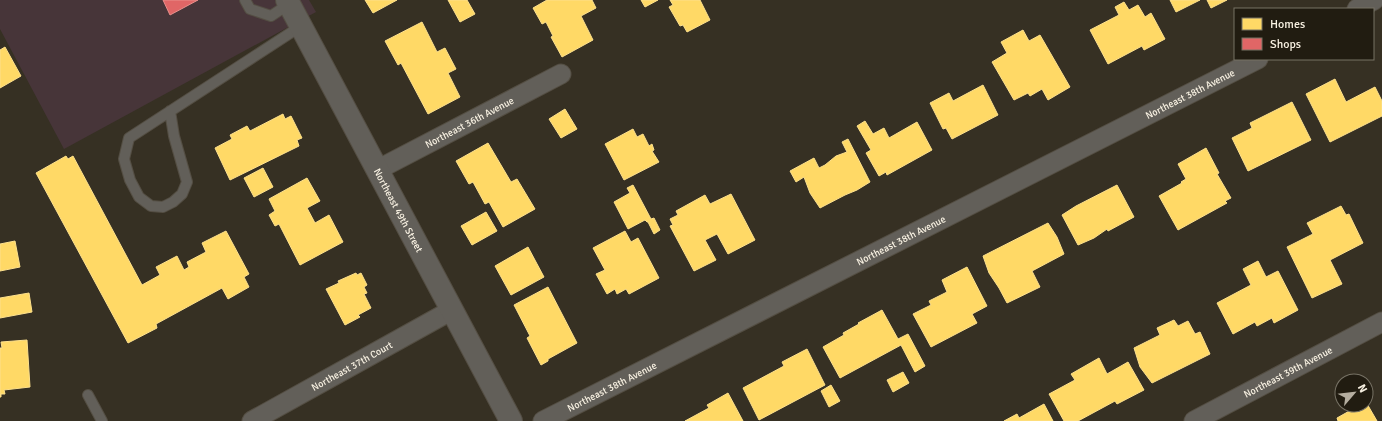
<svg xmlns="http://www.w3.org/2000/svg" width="1382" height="421" viewBox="0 0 1382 421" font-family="Signika,sans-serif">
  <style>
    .commercial { fill: #473539 }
    .homes { fill: #ffd966; stroke: #fde08c }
    .shops { fill: #e06666; stroke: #e8908c }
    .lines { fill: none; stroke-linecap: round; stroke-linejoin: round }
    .service-casing { stroke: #544e43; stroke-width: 12 }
    .minor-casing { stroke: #544e43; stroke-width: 21 }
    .tertiary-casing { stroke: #544e43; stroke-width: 24 }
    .service { stroke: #625f59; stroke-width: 10 }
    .minor { stroke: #625f59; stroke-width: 19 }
    .tertiary { stroke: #625f59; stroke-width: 22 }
    .labels { text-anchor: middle; stroke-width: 4; stroke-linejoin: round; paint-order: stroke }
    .street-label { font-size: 10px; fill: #f9f2e3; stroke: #211c11 }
  </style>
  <rect width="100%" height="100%" fill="#363023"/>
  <!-- commercial -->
  <path class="commercial" d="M0,0H309L316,12L64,149L0,29Z"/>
  <!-- homes -->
  <g class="homes">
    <path d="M365,0H397L373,13Z"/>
    <path d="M448,0H467L475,14L460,22Z"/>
    <path d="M547,0H592L596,8L581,16L593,40L562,57L551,37L553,36L546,22L542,24L533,8Z"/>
    <path d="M641,0H658L645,7Z"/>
    <path d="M670,0H700L710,20L687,32L683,25L680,26L669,7L673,5Z"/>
    <path d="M1170,0H1200L1176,12Z"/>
    <path d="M1207,0H1227L1211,8Z"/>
    <path d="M1124,2L1129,10L1138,5L1145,17L1151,13L1165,39L1144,50L1142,46L1108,64L1090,30L1119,15L1115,7Z"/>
    <path d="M422,22L437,52L445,48L456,69L448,73L460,97L428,114L401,63L398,65L385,41Z"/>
    <path d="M1023,30L1029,41L1040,35L1070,87L1048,100L1042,89L1030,96L1028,93L1014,100L992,62L1007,53L1001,42Z"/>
    <path d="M5,47L21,76L0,88V50Z"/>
    <path d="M1335,79L1346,102L1375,87L1382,101V116L1330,142L1306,94Z"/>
    <path d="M983,85L998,115L952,139L946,128L943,129L930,103L949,93L953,101Z"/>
    <path d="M1292,102L1311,140L1248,171L1232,138L1252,128L1250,123Z"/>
    <path d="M565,109L577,129L561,138L549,119Z"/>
    <path d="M283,114L285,119L291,116L302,138L297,140L299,146L230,180L215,148L232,139L230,135L247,126L250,131Z"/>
    <path d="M865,121L873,134L884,128L889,138L917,122L932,150L887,175L886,172L879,176L866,153L871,150L857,126Z"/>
    <path d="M633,129L637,137L643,134L649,146L652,144L654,150L652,151L659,162L624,180L605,144Z"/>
    <path d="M848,139L870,182L857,190L845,195L820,208L810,193L804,177L796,182L790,171L814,158L819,168L825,165L836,156L847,152L842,142Z"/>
    <path d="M488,143L511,182L517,179L535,209L503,227L489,202L485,204L473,182L469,184L456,161Z"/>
    <path d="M1206,148L1219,173L1217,174L1231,198L1225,201L1227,203L1178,230L1159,196L1182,183L1181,182L1186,179L1178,164Z"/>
    <path d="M66,156L68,159L73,156L142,285L160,275L156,267L177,256L184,270L189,267L187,262L206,252L202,243L226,231L249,274L244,277L249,287L228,299L222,288L156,324L157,328L128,343L36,173Z"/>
    <path d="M263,168L273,187L254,197L244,178Z"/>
    <path d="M307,178L320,201L307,208L315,223L329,215L343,242L300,265L279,224L275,226L269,215L275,211L269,199Z"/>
    <path d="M633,185L651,219L654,218L660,230L654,234L648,222H647L645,220L628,229L614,202L630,193L627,188Z"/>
    <path d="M1117,185L1134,217L1108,231L1107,229L1094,238L1078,245L1062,215L1076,206Z"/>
    <path d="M731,194L755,240L728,254L717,234L705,240L716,260L694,271L670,226L673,225L670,219L678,215L676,211L705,195L710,204Z"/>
    <path d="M1341,206L1346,215L1349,214L1363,243L1330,260L1342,284L1312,298L1287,247L1313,234L1307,223Z"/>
    <path d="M486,212L497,231L472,245L461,226Z"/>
    <path d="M1048,223L1057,237L1064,254L1032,271L1040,287L1007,303L999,288L989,273L983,256Z"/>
    <path d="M625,231L631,242L638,238L659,278L629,294L626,289L617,294L615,289L607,294L596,274L605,270L593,248Z"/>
    <path d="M15,241L20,267L0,271V244Z"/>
    <path d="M528,247L544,277L511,295L495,266Z"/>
    <path d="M1258,261L1266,277L1278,271L1298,310L1274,323L1272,318L1257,326L1255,322L1233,334L1217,303L1251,285L1243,269Z"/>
    <path d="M967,267L987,306L972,314L977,323L931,347L913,314L931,305L929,301L947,292L942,280Z"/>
    <path d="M356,273L357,275L361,273L367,285L364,287L367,293L364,294L371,308L358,315L360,317L345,325L326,289L339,283L338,281Z"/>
    <path d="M548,287L577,343L548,359V361L541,365L527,338L530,336L514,305Z"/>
    <path d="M29,293L32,312L0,318V298Z"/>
    <path d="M882,310L898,339L908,334L925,366L915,372L901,345L840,378L823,347L844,335L843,333L859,324L858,323Z"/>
    <path d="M1174,320L1178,326L1188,321L1195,334L1200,332L1210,354L1152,383L1140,367L1134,348L1160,335L1157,328Z"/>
    <path d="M27,340L30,387L4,390L5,394H1V397H0V348H2L1,342Z"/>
    <path d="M807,349L825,385L759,420L743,388L784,366L782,362Z"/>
    <path d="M1099,358L1107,374L1128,362L1144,390L1117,404L1115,401L1078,421H1064L1049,394L1075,380L1071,374Z"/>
    <path d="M903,372L909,383L893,392L887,380Z"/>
    <path d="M831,385L840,401L829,407L821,391Z"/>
    <path d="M728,393L743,421H685L709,408L707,405Z"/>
    <path d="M1366,402L1377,421H1338L1337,418L1360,405H1366Z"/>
    <path d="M1044,404L1053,421H1004L1017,414L1019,418Z"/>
  </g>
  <!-- shops -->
  <path class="shops" d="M163,0H198L170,15Z"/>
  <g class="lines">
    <!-- service casing -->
    <g class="service-casing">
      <g id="service">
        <path d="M245,0L250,9L271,16L289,4"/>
        <path d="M170,111L174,136L187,182L182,194L173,202L163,207L151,206L139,197L130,180L124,159L129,138L301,26"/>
        <path d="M88,395L102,421"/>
      </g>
    </g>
    <!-- minor casing -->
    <g class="minor-casing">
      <g id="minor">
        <path d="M1357,9L1374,0"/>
        <path id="s1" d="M377,170L561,74"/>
        <path id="s2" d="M252,421L452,310"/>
        <path id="s3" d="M543,421L1258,59"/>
        <path id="s4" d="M1194,421L1382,322"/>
      </g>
    </g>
    <!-- tertiary casing -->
    <g class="tertiary-casing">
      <g id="tertiary">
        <path id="s5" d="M287,0L511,421"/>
      </g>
    </g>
    <!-- service -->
    <use href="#service" class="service"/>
    <!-- minor -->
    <use href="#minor" class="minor"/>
    <!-- tertiary -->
    <use href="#tertiary" class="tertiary"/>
  </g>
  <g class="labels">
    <!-- street labels -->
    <g class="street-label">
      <text dy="4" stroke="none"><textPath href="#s3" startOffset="725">Northeast 38th Avenue</textPath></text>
      <text dy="4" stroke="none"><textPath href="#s1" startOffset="104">Northeast 36th Avenue</textPath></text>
      <text dy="4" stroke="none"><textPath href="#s5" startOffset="238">Northeast 49th Street</textPath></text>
      <text dy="4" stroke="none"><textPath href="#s3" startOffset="401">Northeast 38th Avenue</textPath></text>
      <text dy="4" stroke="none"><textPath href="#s2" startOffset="114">Northeast 37th Court</textPath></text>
      <text dy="4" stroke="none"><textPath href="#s4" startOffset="106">Northeast 39th Avenue</textPath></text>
      <text dy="4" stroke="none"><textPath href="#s3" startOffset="77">Northeast 38th Avenue</textPath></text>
    </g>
  </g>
  <!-- legend -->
  <rect x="1234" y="8" width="140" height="52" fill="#211c11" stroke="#777265"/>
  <rect x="1242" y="18" width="20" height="12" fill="#ffd966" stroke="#777265"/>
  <text x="1270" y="28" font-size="12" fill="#f9f2e3">Homes</text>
  <rect x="1242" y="38" width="20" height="12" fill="#e06666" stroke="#777265"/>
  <text x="1270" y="48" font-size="12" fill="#f9f2e3">Shops</text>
  <!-- north arrow -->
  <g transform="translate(1354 393) rotate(62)"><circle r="19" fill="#211c11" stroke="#777265"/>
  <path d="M0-3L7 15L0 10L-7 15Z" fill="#b5aea0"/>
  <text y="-6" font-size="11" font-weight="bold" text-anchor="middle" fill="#f9f2e3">N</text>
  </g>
</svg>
